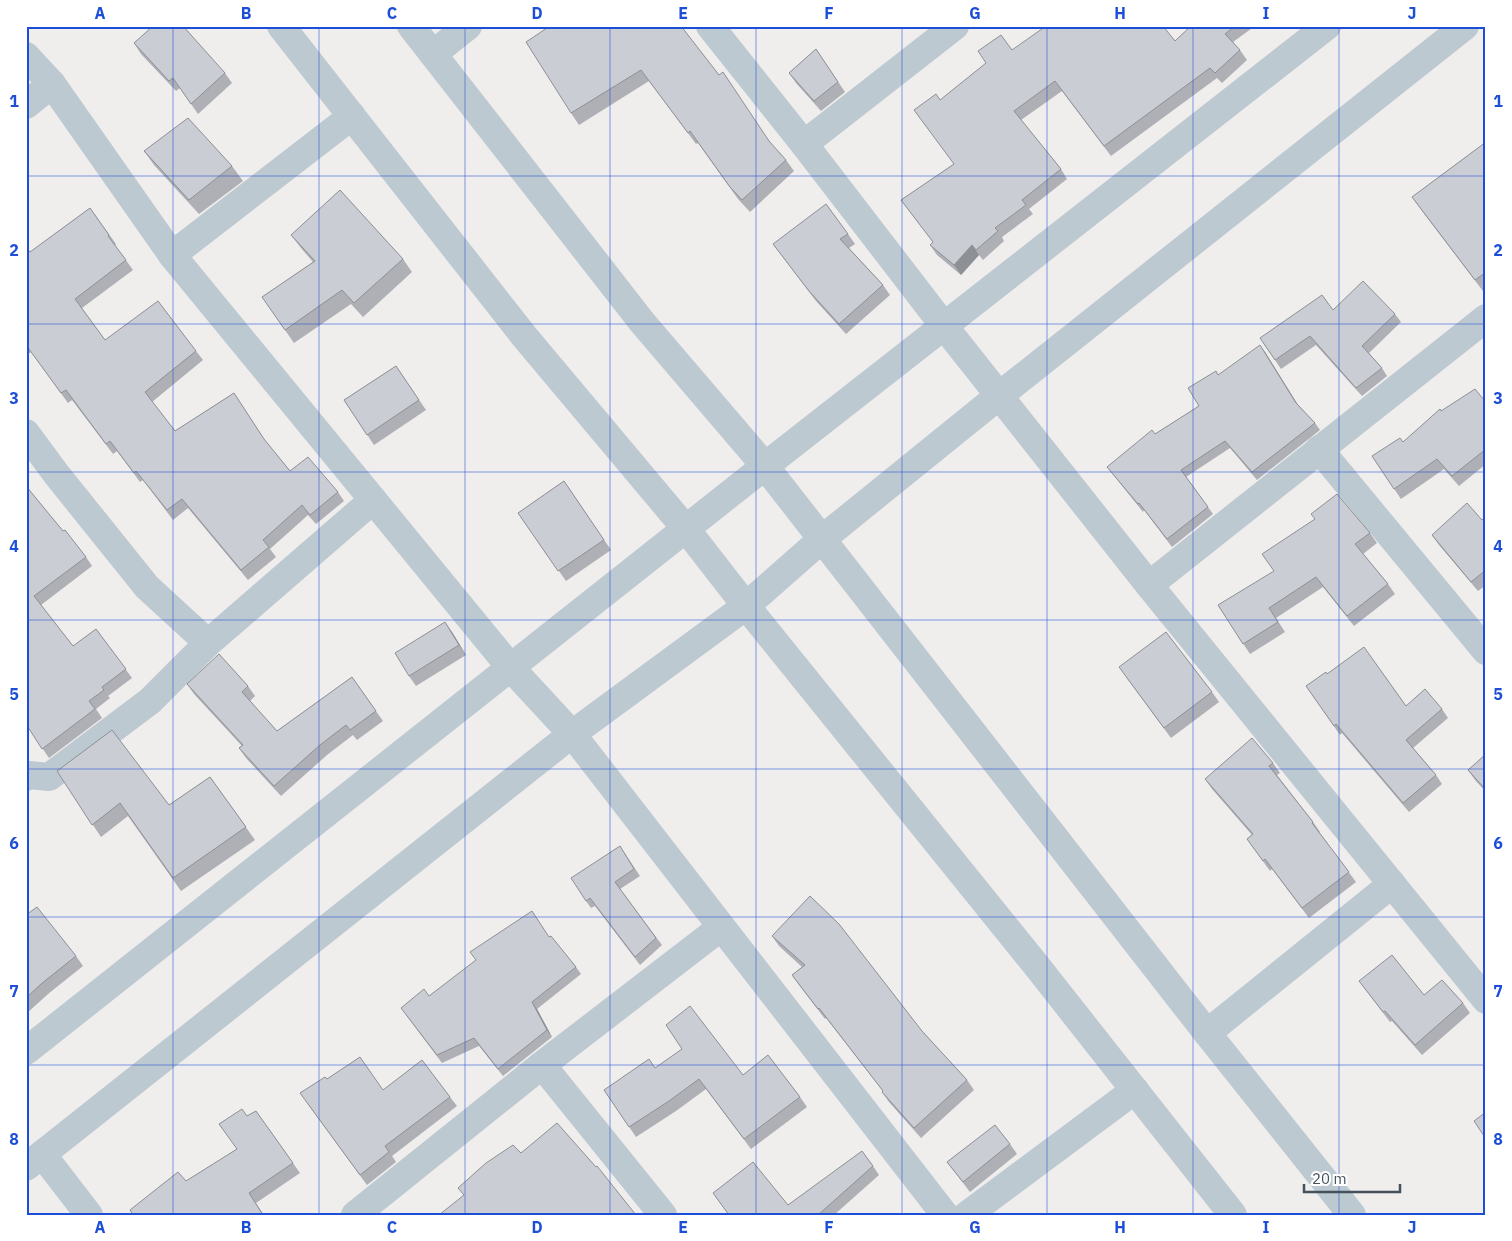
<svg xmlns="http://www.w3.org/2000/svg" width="1512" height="1241" viewBox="0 0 1512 1241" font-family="'IBM Plex Sans',sans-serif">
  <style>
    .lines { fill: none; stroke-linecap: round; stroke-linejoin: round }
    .minor { stroke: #bdc9d1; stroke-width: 28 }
    .wall { fill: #aeb0b5 }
    .shaded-wall { fill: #8d9094 }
    .building { fill: #cacdd3; stroke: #8d9094 }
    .grid { fill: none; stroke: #1d4ed8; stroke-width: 1; stroke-opacity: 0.55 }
    .neatline { fill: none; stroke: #1d4ed8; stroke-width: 2 }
    .grid-label { font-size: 16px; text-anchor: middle; font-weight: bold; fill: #1d4ed8 }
  </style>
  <rect width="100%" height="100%" fill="#f0eded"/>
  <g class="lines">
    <!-- minor -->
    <g class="minor">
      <path d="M281,26L524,336L686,529L746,606L1036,965L1233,1215"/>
      <path d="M411,26L642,322L765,466L1207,1033L1352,1215"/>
      <path d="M710,26L804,144L944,326L1149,585L1486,1000"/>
      <path d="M433,54L468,26"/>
      <path d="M26,56L52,84L172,255L511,668L572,734L945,1215"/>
      <path d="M26,105L52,84"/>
      <path d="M804,144L955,26"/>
      <path d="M172,255L352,116"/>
      <path d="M26,433L57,475L147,587L208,643"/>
      <path d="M1319,449L1486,651"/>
      <path d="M1149,585L1486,318"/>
      <path d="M26,777L29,775L49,777L150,701L208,643L373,500"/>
      <path d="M1207,1033L1392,884"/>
      <path d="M26,1051L765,466L1327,26"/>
      <path d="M542,1065L663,1215"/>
      <path d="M42,1154L89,1215"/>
      <path d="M26,1167L572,734L746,606L822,539L1000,395L1465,26"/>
      <path d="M355,1215L542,1065L720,928"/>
      <path d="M967,1215L1135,1090"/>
    </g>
  </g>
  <!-- wall -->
  <g class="wall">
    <path d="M681,26L770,143L786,160L794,171L750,212L738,199L698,143L696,144L649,81L579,125L571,113Z"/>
    <path d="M923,26H929L925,29Z"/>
    <path d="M1191,26H1255L1233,42L1240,50L1247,60L1222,83L1217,78L1111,156L1062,91L1021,120L1061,169L1067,179L1029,209L1033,214L1002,237L1004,241L983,260L979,255L961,275L937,255L930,245L933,242L901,200L954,164L940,100L1175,41Z"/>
    <path d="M134,43L225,73L232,83L198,114L180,88L176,91L141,54Z"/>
    <path d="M816,49L845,92L821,111L796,83L789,73Z"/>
    <path d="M1486,142V295L1425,215L1412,197Z"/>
    <path d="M144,151L232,166L243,181L199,214L154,165Z"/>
    <path d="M90,208L116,244L115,245L133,270L82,308L105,340L196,351L203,360L152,402L175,431L234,393L266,442L290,471L338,492L344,501L316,524L308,515L270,549L276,557L248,580L188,508L173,520L143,480L140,482L117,451L113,454L72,400L68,403L31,352L27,355L26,354V247L30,252Z"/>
    <path d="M848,234L855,244L849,248L883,285L890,295L846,334L816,301L773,244Z"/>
    <path d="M291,235L403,259L412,272L363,317L351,304L294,343L262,297L313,262L301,248Z"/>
    <path d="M1333,310L1395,314L1401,322L1369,353L1382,368L1387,376L1362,396L1316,345L1281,369L1260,338Z"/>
    <path d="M1265,352L1298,405L1315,423L1320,430L1257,480L1230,448L1186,477L1213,514L1172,547L1144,510L1143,512L1107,467L1155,434L1199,406L1219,375Z"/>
    <path d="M396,366L426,410L374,445L344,400Z"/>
    <path d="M1486,398V464L1459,486L1444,469L1401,499L1372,456L1403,442L1441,411L1484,400Z"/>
    <path d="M564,481L611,550L566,581L518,513Z"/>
    <path d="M26,486L63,531L86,557L92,566L41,605L73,646L96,629L132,678L108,696L110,698L96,709L102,718L49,758L26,724Z"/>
    <path d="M1486,517V585L1478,591L1439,545L1432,535L1482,520Z"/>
    <path d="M1370,533L1377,543L1363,554L1388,584L1395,594L1354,626L1323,587L1276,618L1285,632L1250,654L1218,605Z"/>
    <path d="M452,632L466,655L416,686L409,676Z"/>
    <path d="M1327,674L1406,706L1442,709L1448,718L1413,748L1436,775L1442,784L1409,812L1342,733L1340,735L1306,686Z"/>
    <path d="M352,677L383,721L357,740L353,735L327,755L281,796L246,758L239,748L242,746L194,694L187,684L248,686L255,696L250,701L277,731Z"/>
    <path d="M1126,677L1212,692L1219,702L1171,738Z"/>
    <path d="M1486,754V792L1475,780L1468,770Z"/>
    <path d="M1273,763L1280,773L1277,775L1313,822L1320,832H1319L1356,882L1309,918L1272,869L1270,871L1247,839L1252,835L1212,789L1205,779Z"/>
    <path d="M57,771L169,805L210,777L255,840L181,891L128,816L101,837Z"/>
    <path d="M620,846L640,876L620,889L662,945L640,965L595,906L591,908L586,901Z"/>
    <path d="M26,915L76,956L83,966L48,994L26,1014Z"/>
    <path d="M772,936L922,1031L967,1080L974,1090L921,1138L889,1102L882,1092L883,1091L826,1018L825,1019L799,985L792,975L802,967L779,946Z"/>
    <path d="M549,937L576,967L581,974L537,1009L552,1037L503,1076L479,1046L442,1063L406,1015L429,996Z"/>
    <path d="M1359,981L1463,1003L1470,1013L1422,1055L1392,1021L1390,1022Z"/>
    <path d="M655,1068L743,1075L800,1097L807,1107L751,1149L706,1089L676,1111L636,1137L604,1090Z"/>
    <path d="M327,1079L383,1090L450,1097L457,1106L392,1156L396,1162L367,1185L307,1103Z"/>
    <path d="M256,1111L300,1173L256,1203L264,1215H133L237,1149L247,1116Z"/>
    <path d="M1010,1144L1017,1154L970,1192L947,1162Z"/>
    <path d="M873,1166L879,1175L834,1215H729L713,1193L788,1205Z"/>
  </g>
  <!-- shaded-wall -->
  <g class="shaded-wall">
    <path d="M972,245L979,255L961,275L954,265Z"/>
    <path d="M1260,345L1265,352L1301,410L1296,403Z"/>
    <path d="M445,622L452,632L466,655L459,645Z"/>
    <path d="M532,1002L537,1009L552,1037L547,1030Z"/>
  </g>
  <!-- building -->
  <g class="building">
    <path d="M153,26H183L225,73L191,104L173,78L169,81L134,43Z"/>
    <path d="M550,26H681L719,75L723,72L769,141L786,160L742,200L730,187L690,131L688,133L641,70L571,113L526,42Z"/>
    <path d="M1046,26H1163L1175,41L1191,26H1235L1225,34L1240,50L1215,73L1210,68L1104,146L1055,81L1014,111L1061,169L1022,200L1026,205L995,228L998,231L976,250L972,245L954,265L930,245L933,242L901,200L954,164L914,110L936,94L940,100L986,63L978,51L1001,35L1012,50Z"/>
    <path d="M816,49L838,82L814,101L789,73Z"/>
    <path d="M188,118L232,166L189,200L144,151Z"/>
    <path d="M1486,142V272L1475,280L1412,197Z"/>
    <path d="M340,190L403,259L354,303L342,290L285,330L262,297L315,261L291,235Z"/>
    <path d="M826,204L848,234L840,239L883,285L839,324L809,291L773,244Z"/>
    <path d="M90,208L109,235L108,236L126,260L75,299L105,340L158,301L196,351L145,392L175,431L234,393L264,439L290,471L308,457L338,492L310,515L302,505L263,540L269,547L241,570L182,499L167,510L136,471L134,473L110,441L106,444L66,390L61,393L26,345V247L30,252Z"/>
    <path d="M1363,281L1395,314L1362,346L1382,368L1356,388L1310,336L1275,360L1260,338L1322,295L1333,310Z"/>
    <path d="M1260,345L1296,403L1315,423L1252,472L1225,441L1181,470L1208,507L1167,539L1139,503L1138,504L1107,467L1152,430L1155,434L1199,406L1188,388L1216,371L1218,375Z"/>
    <path d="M396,366L419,400L367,435L344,400Z"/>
    <path d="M1475,389L1484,400L1486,398V449L1452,476L1437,459L1394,489L1372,456L1400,438L1403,442L1440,409L1441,411Z"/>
    <path d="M564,481L604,540L558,571L518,513Z"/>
    <path d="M26,486L63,531L65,530L86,557L34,596L73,646L96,629L126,669L102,687L104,690L89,701L95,709L42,749L26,724Z"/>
    <path d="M1337,494L1370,533L1355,544L1388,584L1347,616L1316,577L1269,608L1278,622L1243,644L1218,605L1274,571L1262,554L1315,519L1311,514Z"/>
    <path d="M1467,503L1482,520L1486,517V570L1471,582L1432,535Z"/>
    <path d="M445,622L459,645L409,676L395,653Z"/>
    <path d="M1166,632L1212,692L1164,728L1119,667Z"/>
    <path d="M1364,647L1406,706L1425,689L1442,709L1406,740L1436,775L1403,803L1336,724L1334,726L1306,686L1326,672L1327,674Z"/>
    <path d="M219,654L248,686L242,692L277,731L352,677L376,711L350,730L346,725L320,745L274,786L239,748L243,745L187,684Z"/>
    <path d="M112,730L169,805L210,777L246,827L173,878L120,803L92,825L57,771Z"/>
    <path d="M1252,738L1273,763L1269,766L1313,822L1312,823L1349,872L1302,908L1265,859L1263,861L1247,839L1253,834L1205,779Z"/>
    <path d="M1486,754V790L1468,770Z"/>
    <path d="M620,846L634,869L615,882L656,938L635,957L590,898L586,901L571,878Z"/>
    <path d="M810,896L839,924L922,1031L967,1080L914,1128L882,1092L883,1091L819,1008L818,1009L792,975L805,965L772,936Z"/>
    <path d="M37,907L76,956L41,984L26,998V915Z"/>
    <path d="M532,911L549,937L551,936L576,967L532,1002L547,1030L498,1069L474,1038L437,1055L401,1008L424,989L429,996L476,960L470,952Z"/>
    <path d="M1392,955L1424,995L1442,980L1463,1003L1415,1045L1385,1011L1383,1012L1359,981Z"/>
    <path d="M690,1006L743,1075L768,1055L800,1097L744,1139L699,1079L669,1101L629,1127L604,1090L649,1059L655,1068L682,1049L666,1025Z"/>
    <path d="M360,1057L383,1090L422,1060L450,1097L385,1146L389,1152L360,1175L300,1093L325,1077L327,1079Z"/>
    <path d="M242,1109L247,1116L256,1111L293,1163L249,1193L263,1215H133L130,1210L178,1172L186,1181L237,1149L219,1124Z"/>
    <path d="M1486,1112V1139L1474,1121Z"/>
    <path d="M557,1123L596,1167L597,1166L636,1215H439L464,1195L458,1188L486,1163L513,1145L521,1153Z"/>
    <path d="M995,1125L1010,1144L963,1182L947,1162Z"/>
    <path d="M862,1151L873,1166L818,1215H729L713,1193L753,1162L788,1205Z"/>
  </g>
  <!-- grid -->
  <path class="grid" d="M173,26V1215M319,26V1215M465,26V1215M610,26V1215M756,26V1215M902,26V1215M1047,26V1215M1193,26V1215M1339,26V1215M26,176H1486M26,324H1486M26,472H1486M26,620H1486M26,769H1486M26,917H1486M26,1065H1486"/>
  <!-- border -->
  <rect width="1512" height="1241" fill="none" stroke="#ffffff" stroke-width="55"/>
  <!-- scale -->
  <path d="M1304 1184v8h96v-8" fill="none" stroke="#45525c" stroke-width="2.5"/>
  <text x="1312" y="1184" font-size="15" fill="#45525c" stroke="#ffffff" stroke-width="4" paint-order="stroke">20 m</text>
  <rect x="28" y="28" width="1456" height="1186" class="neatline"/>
  <g class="grid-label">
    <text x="100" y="19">A</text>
    <text x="246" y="19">B</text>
    <text x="392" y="19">C</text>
    <text x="537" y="19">D</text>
    <text x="683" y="19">E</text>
    <text x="829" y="19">F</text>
    <text x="975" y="19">G</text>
    <text x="1120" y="19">H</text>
    <text x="1266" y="19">I</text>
    <text x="1412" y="19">J</text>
    <text x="14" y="107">1</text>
    <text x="1498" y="107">1</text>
    <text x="14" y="256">2</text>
    <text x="1498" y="256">2</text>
    <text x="14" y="404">3</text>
    <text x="1498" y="404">3</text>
    <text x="14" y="552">4</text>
    <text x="1498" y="552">4</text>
    <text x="14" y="700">5</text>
    <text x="1498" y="700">5</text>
    <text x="14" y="849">6</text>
    <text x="1498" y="849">6</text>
    <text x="14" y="997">7</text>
    <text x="1498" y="997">7</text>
    <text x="14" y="1145">8</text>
    <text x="1498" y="1145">8</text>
    <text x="100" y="1233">A</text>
    <text x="246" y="1233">B</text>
    <text x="392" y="1233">C</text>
    <text x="537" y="1233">D</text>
    <text x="683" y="1233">E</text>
    <text x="829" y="1233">F</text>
    <text x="975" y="1233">G</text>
    <text x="1120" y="1233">H</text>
    <text x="1266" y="1233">I</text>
    <text x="1412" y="1233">J</text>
  </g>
</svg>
